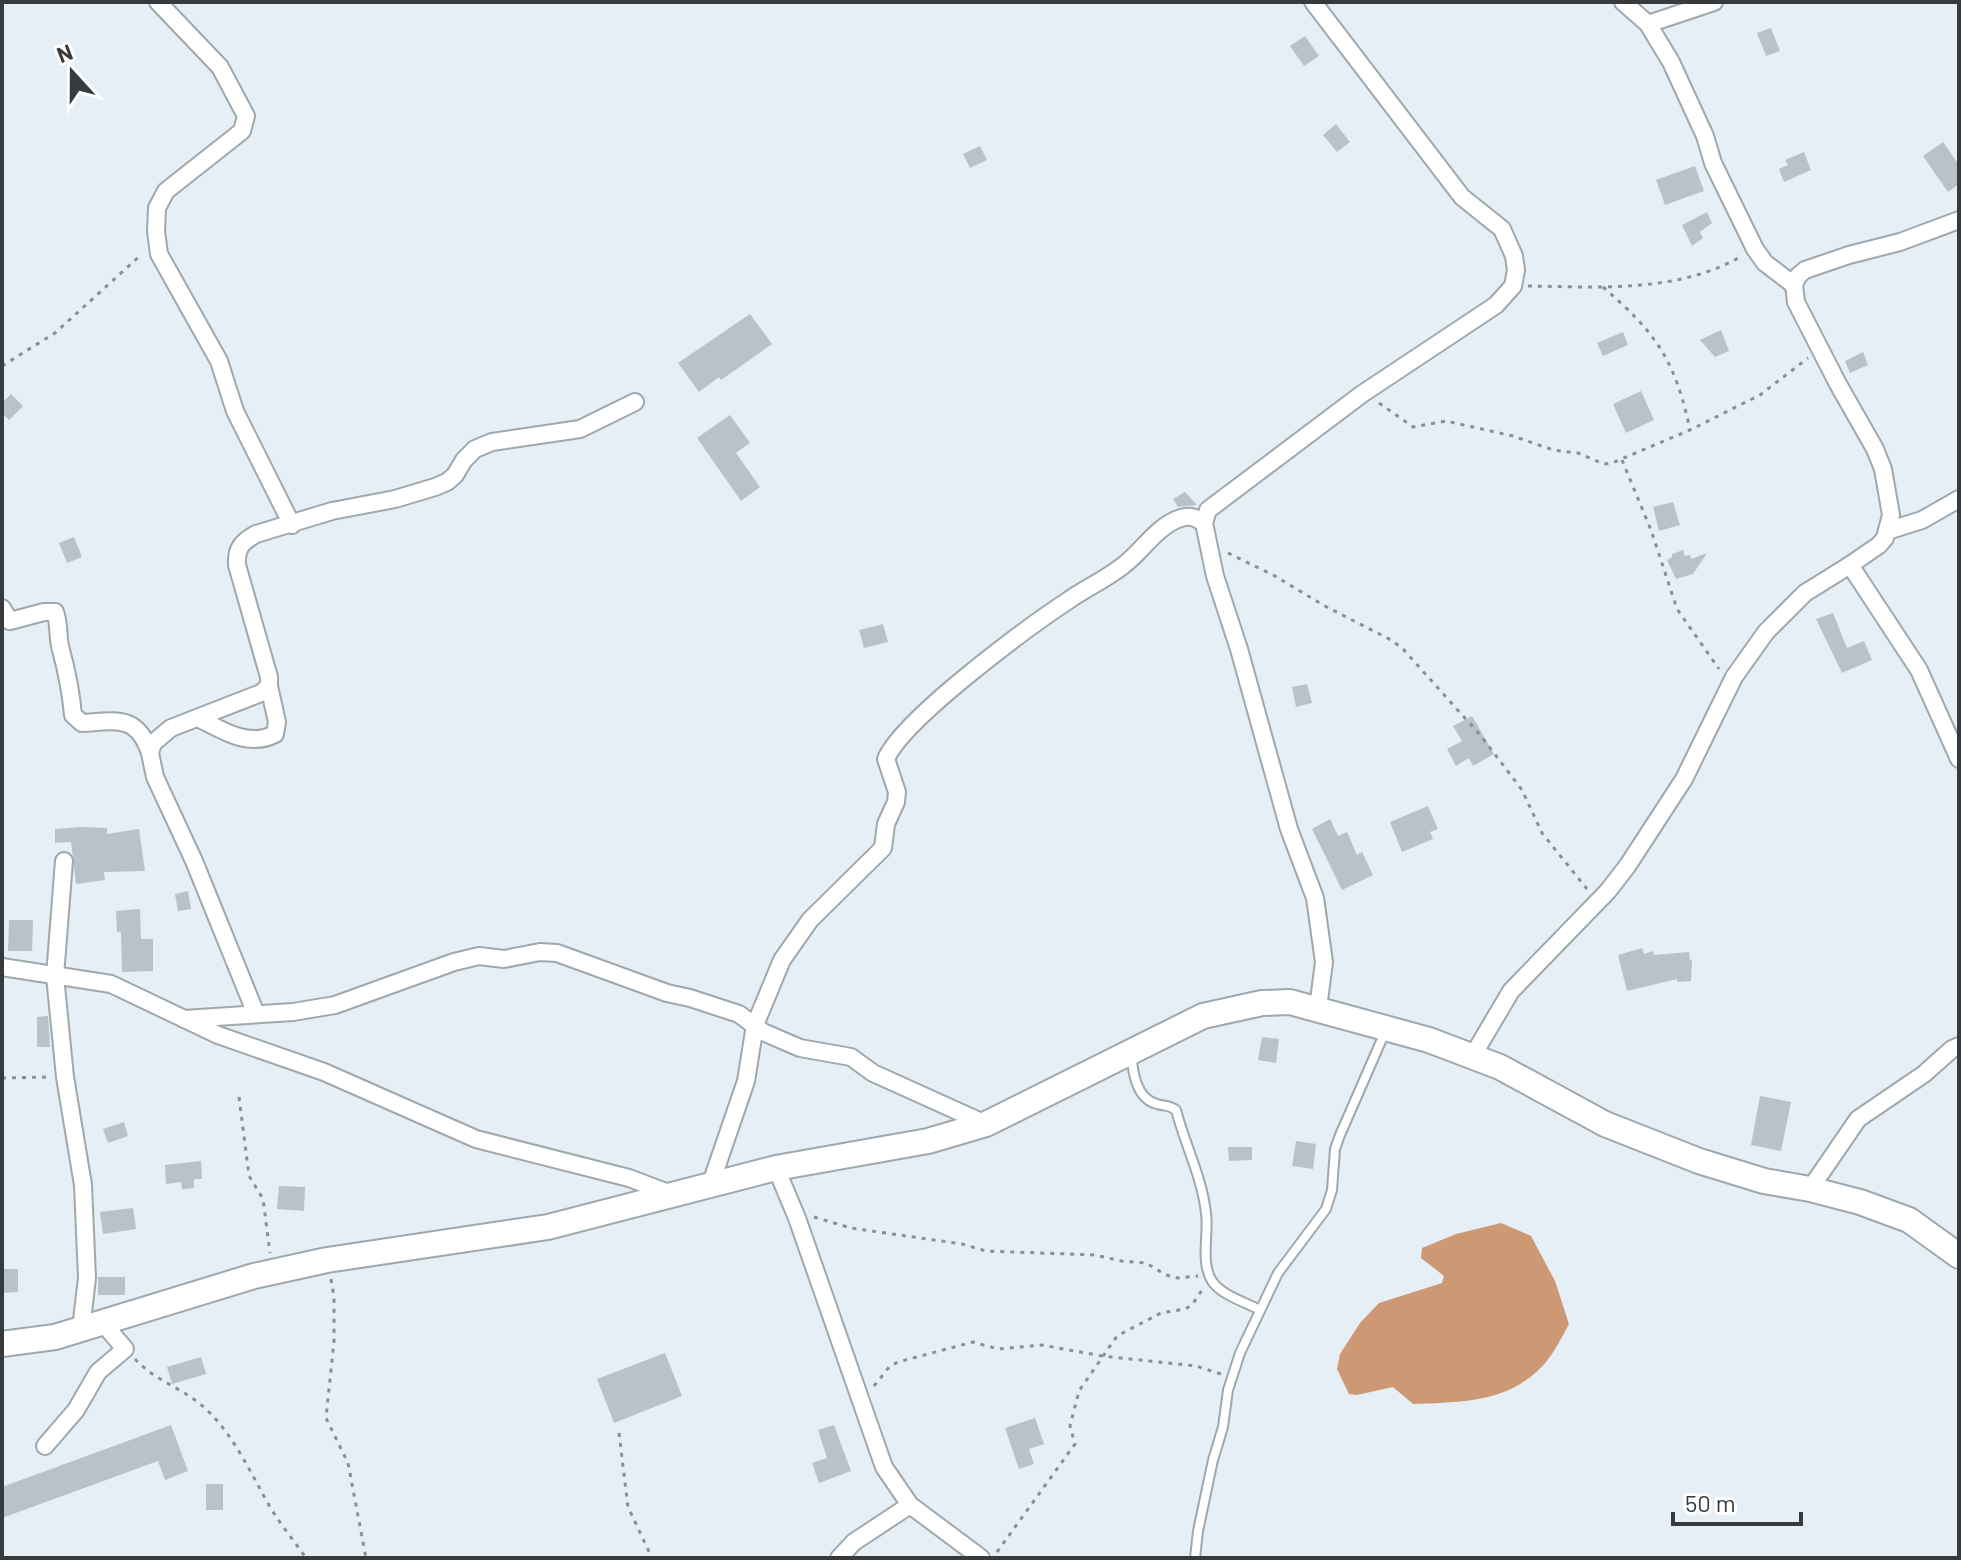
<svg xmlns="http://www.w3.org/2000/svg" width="1961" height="1560" viewBox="0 0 1961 1560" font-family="Barlow,sans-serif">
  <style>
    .water { fill: #cd9974 }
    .building { fill: #b8c2c8 }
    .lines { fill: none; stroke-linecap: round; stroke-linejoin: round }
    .lane-casing { stroke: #9ea8ad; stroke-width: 12 }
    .street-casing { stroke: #9ea8ad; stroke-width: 20 }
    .secondary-casing { stroke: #9ea8ad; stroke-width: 28 }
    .path { stroke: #899094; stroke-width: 3; stroke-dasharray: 4 6; stroke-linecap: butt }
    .lane { stroke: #fff; stroke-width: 8 }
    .street { stroke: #fff; stroke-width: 16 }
    .secondary { stroke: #fff; stroke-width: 24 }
  </style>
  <rect width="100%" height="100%" fill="#e5eff5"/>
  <!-- water -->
  <path class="water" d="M1501,1223L1531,1236L1555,1281L1569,1324C1562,1337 1555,1351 1546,1362C1511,1403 1462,1402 1413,1404L1393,1387L1357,1395L1349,1394L1337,1369L1340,1354L1360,1323L1379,1303L1442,1283L1444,1276L1421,1258L1422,1248L1456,1234Z"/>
  <!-- building -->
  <g class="building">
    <path d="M1771,28L1780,51L1766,56L1757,33Z"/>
    <path d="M1305,36L1319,56L1304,66L1290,46Z"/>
    <path d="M1336,124L1350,142L1337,152L1323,135Z"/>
    <path d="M1943,142L1959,165V184L1948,192L1923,156Z"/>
    <path d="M980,146L987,160L970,168L963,154Z"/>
    <path d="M1804,152L1811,170L1784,182L1779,169L1788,165L1785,160Z"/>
    <path d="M1695,166L1704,191L1665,205L1656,180Z"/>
    <path d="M1707,212L1712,223L1700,232L1703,238L1692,246L1682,225Z"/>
    <path d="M750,314L772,344L721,380L719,377L699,392L678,363Z"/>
    <path d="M1721,330L1729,351L1715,357L1700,340Z"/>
    <path d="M1623,332L1628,345L1603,356L1597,343Z"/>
    <path d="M1863,352L1868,365L1850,373L1845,361Z"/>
    <path d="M1641,391L1654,420L1626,433L1613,404Z"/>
    <path d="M11,394L23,406L9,420L2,413V403Z"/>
    <path d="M730,415L750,443L736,453L760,487L741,501L697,438Z"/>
    <path d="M1185,492L1197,505L1178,507L1173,499Z"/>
    <path d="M1673,502L1680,525L1659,531L1653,507Z"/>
    <path d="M74,537L82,557L67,563L59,543Z"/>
    <path d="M1683,550L1685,556L1690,555L1691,559L1707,553L1693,574L1676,579L1667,560L1672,557V554Z"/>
    <path d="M1833,613L1847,648L1864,641L1872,660L1842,673L1816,619Z"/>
    <path d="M883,624L888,642L864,648L859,630Z"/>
    <path d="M1307,684L1312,703L1296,707L1292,687Z"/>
    <path d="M1472,716L1494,754L1473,766L1469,758L1456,766L1447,749L1462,741L1453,726Z"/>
    <path d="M1428,806L1438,829L1430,832L1433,839L1402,852L1390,822Z"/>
    <path d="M1330,819L1338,836L1347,832L1357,855L1362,852L1373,875L1342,890L1312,829Z"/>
    <path d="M80,827L107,828V834L139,829L145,871L104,872L105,880L76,884L71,842L55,843V829Z"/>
    <path d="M188,891L191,909L178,911L175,894Z"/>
    <path d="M140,909L141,939H153V971L122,972L121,932H117L116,911Z"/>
    <path d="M9,920H33L32,951H8Z"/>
    <path d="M1642,948L1644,954L1653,951L1654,955L1689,952L1690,960H1692L1691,981L1677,982V979L1627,991L1618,955Z"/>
    <path d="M48,1016L50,1047H37V1017Z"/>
    <path d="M1262,1037L1279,1039L1276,1063L1258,1060Z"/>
    <path d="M1760,1096L1791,1102L1781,1151L1751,1145Z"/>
    <path d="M124,1122L128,1136L108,1143L103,1129Z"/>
    <path d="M1296,1141L1316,1144L1313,1169L1292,1166Z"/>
    <path d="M1228,1147H1252V1160L1229,1161Z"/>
    <path d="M201,1161L202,1179H194V1188L182,1189L181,1182L166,1184L165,1165Z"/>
    <path d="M279,1186L305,1187L304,1211L277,1209Z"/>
    <path d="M133,1208L136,1229L103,1234L100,1212Z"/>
    <path d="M2,1269H18V1292L2,1293Z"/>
    <rect x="98" y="1277" width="27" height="18"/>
    <path d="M665,1353L682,1396L614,1423L597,1379Z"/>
    <path d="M201,1357L206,1374L172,1384L167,1367Z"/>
    <path d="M1035,1418L1044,1444L1029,1449L1034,1464L1019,1469L1005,1428Z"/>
    <path d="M171,1425L188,1471L165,1480L158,1461L2,1518V1487Z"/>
    <path d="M834,1425L851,1471L819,1483L812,1463L827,1458L818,1430Z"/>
    <rect x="206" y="1484" width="17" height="26"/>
  </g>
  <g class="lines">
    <!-- lane casing -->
    <g class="lane-casing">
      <g id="lane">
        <path d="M1131,1054C1133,1072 1136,1099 1157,1104C1166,1107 1168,1104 1176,1110C1185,1145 1202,1177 1206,1213C1209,1234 1200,1262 1212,1281C1221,1295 1245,1302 1260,1310"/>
        <path d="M1195,1558L1198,1531L1213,1460L1223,1427L1228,1390L1240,1353L1278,1273L1326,1209L1332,1190L1335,1149L1340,1135L1385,1032"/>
      </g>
    </g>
    <!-- street casing -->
    <g class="street-casing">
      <g id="street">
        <path d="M158,2L220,67L246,116L242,131L166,191L157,208L156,231L159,254L219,361L235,411L292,525"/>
        <path d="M1313,2L1462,197L1502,229L1514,256L1516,270L1513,286L1496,305L1362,394L1208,510L1204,523L1215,576L1239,649L1289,829L1315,898L1324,962L1318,1008"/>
        <path d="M1623,2L1648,24L1671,62L1705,136L1713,163L1755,249L1765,263L1794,285"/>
        <path d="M1648,24L1714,2"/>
        <path d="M1887,531L1922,520L1959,499"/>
        <path d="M1850,565L1919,670L1959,759"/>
        <path d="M2,608L10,621L44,612H55C60,625 57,637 61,650C67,672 71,693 73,715L82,723C116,721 137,714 150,753"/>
        <path d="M198,718C222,730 248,748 275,734L277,722L269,686"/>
        <path d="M64,861L55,976L65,1077L83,1185L87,1278L81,1329"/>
        <path d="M2,967L111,984L218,1035L324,1072L476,1139L629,1178L671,1194"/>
        <path d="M256,1014L194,861L155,777L150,753L153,743L171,728L261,693L269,686V677L237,565C236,548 242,542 256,534L332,511L395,499L435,487L447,482L455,475L464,460L475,449L492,442L580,429L635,402"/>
        <path d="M184,1019L293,1012L335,1005L454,962L479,956L504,959L540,952L557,953L667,993L690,998L739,1014L763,1032L800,1048L851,1057L873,1073L986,1124"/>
        <path d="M1472,1057L1511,991L1608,891L1628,865L1684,779L1734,677L1766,632L1805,593L1850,565L1879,545L1885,538L1891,515L1883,469L1875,449L1838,384L1796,302L1794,285L1798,276L1805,270L1849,255L1900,242L1959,220"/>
        <path d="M776,1168L797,1218L884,1467L910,1505L981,1558"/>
        <path d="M710,1186L746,1081L755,1025L782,960L810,920L883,848L886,824L896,802L897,792L886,759C903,719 1028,627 1069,600C1086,588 1110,577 1125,564C1143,550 1158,525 1181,518C1191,515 1196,518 1204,523"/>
        <path d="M1810,1189L1858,1119L1924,1074L1952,1049L1959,1046"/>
        <path d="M45,1446L76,1410L98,1372L125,1349L102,1322"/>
        <path d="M839,1558L854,1542L910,1505"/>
      </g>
    </g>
    <!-- secondary casing -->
    <g class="secondary-casing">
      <path id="secondary" d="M2,1344L55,1337L254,1276L327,1260L548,1227L776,1168L928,1141L986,1124L1203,1016L1262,1003L1290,1002L1429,1040L1500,1067L1605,1124L1699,1161L1764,1181L1810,1189L1860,1202L1909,1220L1959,1256"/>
    </g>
    <!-- path -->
    <g class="path">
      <path d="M1528,286C1598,287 1677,293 1740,257"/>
      <path d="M1603,287C1657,334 1675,360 1690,430"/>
      <path d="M2,366L55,333L142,254"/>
      <path d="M1379,403L1413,427L1446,421L1513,436L1553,450L1578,453L1604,464L1612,463L1690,430L1760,395L1808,358"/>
      <path d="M1622,460L1651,530L1677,609L1719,669"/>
      <path d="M1228,553L1275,576L1323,605L1391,640L1403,649L1481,736L1522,790L1542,833L1587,889"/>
      <path d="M2,1078L50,1077"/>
      <path d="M239,1097L249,1176L263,1199L270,1253"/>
      <path d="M814,1217L851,1228L962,1244L986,1251L1095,1255L1121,1261L1146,1263L1166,1275L1178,1278L1198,1276"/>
      <path d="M331,1279L334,1297V1341L326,1418L348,1463L366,1558"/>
      <path d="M135,1359C155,1381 185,1389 206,1409C235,1437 250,1472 270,1507C281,1525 294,1541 306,1558"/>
      <path d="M874,1386L890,1366L898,1362L973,1342L998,1349L1042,1345L1102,1356L1196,1366L1221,1374"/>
      <path d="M619,1433L628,1507L652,1558"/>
      <path d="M997,1552L1075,1444L1070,1426L1079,1391L1117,1336L1161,1313L1185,1309L1192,1305L1202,1290"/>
    </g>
    <!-- lane -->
    <use href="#lane" class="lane"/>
    <!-- street -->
    <use href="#street" class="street"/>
    <!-- secondary -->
    <use href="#secondary" class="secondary"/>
  </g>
  <!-- border -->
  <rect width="1961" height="1560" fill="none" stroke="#373b3d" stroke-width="8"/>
  <!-- north arrow -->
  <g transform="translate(72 72) rotate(339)" stroke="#ffffff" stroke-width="6" paint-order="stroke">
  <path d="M0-6L14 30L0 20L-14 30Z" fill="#373b3d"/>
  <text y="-12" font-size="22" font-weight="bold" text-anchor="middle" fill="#373b3d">N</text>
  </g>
  <!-- scale -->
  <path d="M1673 1512v12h128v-12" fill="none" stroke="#373b3d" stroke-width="4"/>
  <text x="1685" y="1512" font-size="24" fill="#373b3d" stroke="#ffffff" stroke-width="6" paint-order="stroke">50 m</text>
</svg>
